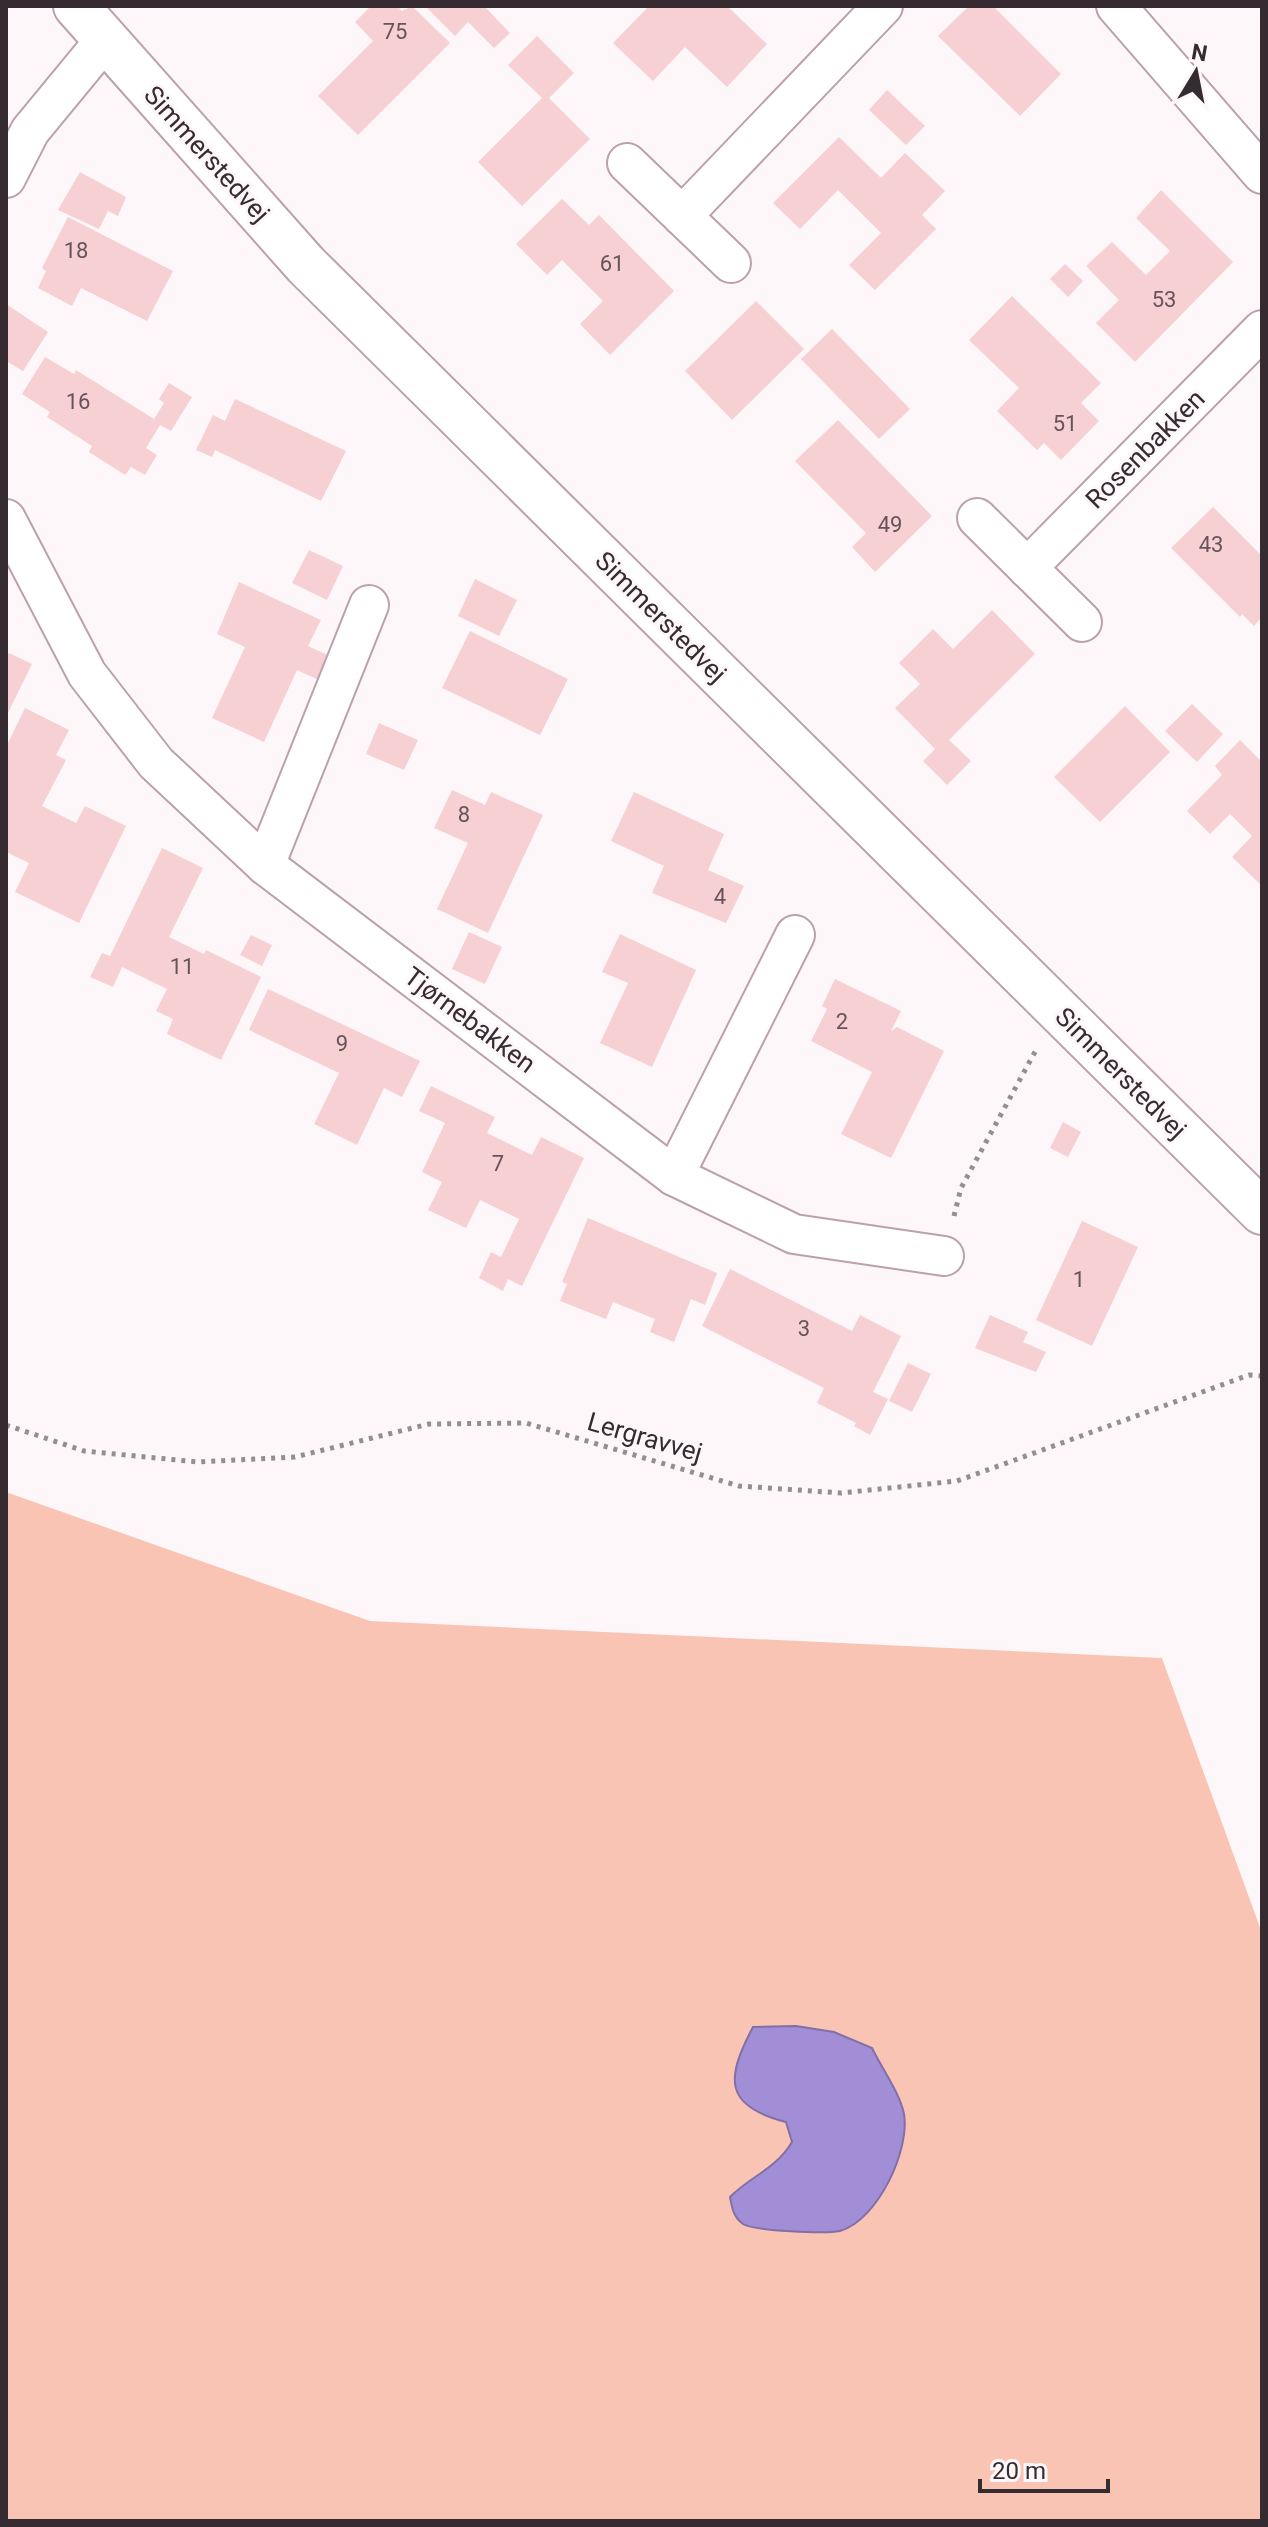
<svg xmlns="http://www.w3.org/2000/svg" width="1268" height="2527" viewBox="0 0 1268 2527" font-family="Roboto,sans-serif">
  <style>
    .green { fill: #fac4b5 }
    .water { fill: #a18ed7; stroke: #8170a5; stroke-width: 2 }
    .building { fill: #f6d0d3 }
    .lines { fill: none; stroke-linecap: round; stroke-linejoin: round }
    .minor-casing { stroke: #bca0ae; stroke-width: 42 }
    .tertiary-casing { stroke: #bca0ae; stroke-width: 48 }
    .path { stroke: #958d91; stroke-width: 5; stroke-dasharray: 4 6; stroke-linecap: butt }
    .minor { stroke: #fff; stroke-width: 38 }
    .tertiary { stroke: #fff; stroke-width: 44 }
    .labels { text-anchor: middle; stroke-width: 6; stroke-linejoin: round; paint-order: stroke }
    .number-label { font-size: 22px; fill: #66545a }
    .street-label { font-size: 26px; fill: #362b31; stroke: #fdf7fa }
  </style>
  <rect width="100%" height="100%" fill="#fdf7fa"/>
  <!-- green -->
  <path class="green" d="M6,1492L370,1621L1162,1658L1262,1933V2521H6Z"/>
  <!-- water -->
  <path class="water" d="M796,2026L834,2032L872,2048C881,2067 900,2093 904,2114C910,2150 878,2220 840,2231C826,2234 754,2231 743,2224C733,2217 732,2207 730,2197C751,2176 776,2169 792,2142L786,2122C723,2106 726,2078 753,2027Z"/>
  <!-- building -->
  <g class="building">
    <path d="M371,6H397L402,11L412,6L450,43L358,135L318,96L373,41L355,22Z"/>
    <path d="M425,6H484L510,33L494,48L468,22L455,36Z"/>
    <path d="M649,6H727L767,44L727,87L685,47L653,81L613,43Z"/>
    <path d="M969,6H993L1061,74L1020,116L938,36Z"/>
    <path d="M537,36L574,73L549,98L590,139L522,206L478,162L542,98L508,65Z"/>
    <path d="M887,90L925,126L906,145L869,110Z"/>
    <path d="M839,137L881,178L905,153L945,191L922,215L936,229L875,290L849,265L881,233L838,190L800,229L773,203Z"/>
    <path d="M80,172L126,197L118,216L108,211L99,229L58,210Z"/>
    <path d="M1161,190L1233,262L1135,362L1096,323L1119,300L1086,266L1112,242L1146,275L1170,251L1136,218Z"/>
    <path d="M562,199L589,225L599,215L674,291L610,355L580,324L603,301L562,260L547,275L516,244Z"/>
    <path d="M68,217L173,271L147,321L81,288L72,306L38,288L46,271L42,268Z"/>
    <path d="M1065,264L1083,281L1068,297L1050,279Z"/>
    <path d="M1012,296L1101,383L1081,403L1099,421L1061,460L1044,443L1037,450L997,411L1019,388L969,340Z"/>
    <path d="M756,301L804,349L732,420L685,371Z"/>
    <path d="M6,304L48,332L23,371L6,361Z"/>
    <path d="M832,329L910,409L879,439L801,359Z"/>
    <path d="M45,357L74,374L76,370L154,419L164,403L159,399L169,383L192,397L171,431L160,425L146,448L157,455L145,475L131,467L125,475L89,452L92,446L47,417L50,412L22,394Z"/>
    <path d="M235,399L346,451L321,501L215,450L212,457L196,450L213,415L225,421Z"/>
    <path d="M838,420L932,516L875,572L852,547L866,533L795,461Z"/>
    <path d="M1213,507L1262,556V617L1254,626L1242,614L1240,617L1171,548Z"/>
    <path d="M309,550L343,566L327,600L292,583Z"/>
    <path d="M475,579L517,600L499,636L458,616Z"/>
    <path d="M239,582L321,620L308,646L332,657L321,681L297,670L264,742L212,718L245,647L217,634Z"/>
    <path d="M992,610L1035,654L949,740L971,761L947,785L923,761L935,749L895,708L920,684L899,663L933,629L953,649Z"/>
    <path d="M470,631L568,679L540,735L442,688Z"/>
    <path d="M9,653L32,664L6,717V659Z"/>
    <path d="M1192,704L1223,734L1197,762L1165,731Z"/>
    <path d="M1125,706L1170,752L1100,822L1054,777Z"/>
    <path d="M25,708L69,730L56,755L66,760L42,806L76,823L85,806L126,826L79,923L15,892L29,863L6,852V747Z"/>
    <path d="M379,723L418,740L404,770L366,754Z"/>
    <path d="M1240,740L1262,762V886L1232,857L1252,836L1230,814L1210,834L1187,811L1222,775L1215,766Z"/>
    <path d="M452,790L485,805L491,792L543,815L488,933L437,909L468,843L434,828Z"/>
    <path d="M634,792L724,834L708,870L744,886L726,923L652,893L664,866L611,841Z"/>
    <path d="M162,848L203,868L169,937L204,954L206,950L261,977L221,1060L167,1034L173,1019L156,1011L167,989L122,967L113,987L90,977L102,953L110,956Z"/>
    <path d="M469,932L502,947L485,984L452,969Z"/>
    <path d="M620,934L696,970L652,1067L600,1043L628,983L602,972Z"/>
    <path d="M251,935L272,945L262,966L240,955Z"/>
    <path d="M835,979L901,1011L891,1031L897,1027L944,1051L891,1158L841,1134L872,1072L811,1041L827,1009L822,1006Z"/>
    <path d="M268,989L420,1061L402,1097L384,1088L357,1145L314,1124L339,1073L249,1030Z"/>
    <path d="M431,1086L495,1117L487,1133L532,1155L541,1137L584,1158L522,1286L508,1279L503,1291L479,1278L491,1252L501,1257L519,1219L480,1200L466,1228L428,1210L442,1182L422,1172L445,1123L419,1111Z"/>
    <path d="M1063,1122L1081,1132L1068,1157L1050,1148Z"/>
    <path d="M588,1218L717,1273L705,1305L691,1299L674,1342L650,1332L655,1319L613,1302L606,1319L560,1301L567,1284L562,1282Z"/>
    <path d="M1082,1221L1138,1247L1092,1346L1036,1320Z"/>
    <path d="M730,1269L852,1331L860,1315L901,1336L873,1392L888,1399L870,1435L854,1426L856,1423L817,1403L824,1388L702,1326Z"/>
    <path d="M990,1315L1028,1332L1023,1342L1046,1352L1036,1372L975,1348Z"/>
    <path d="M908,1363L931,1374L912,1412L889,1401Z"/>
  </g>
  <g class="lines">
    <!-- minor casing -->
    <g class="minor-casing">
      <g id="minor">
        <path d="M1116,6L1262,174"/>
        <path d="M627,163L731,263"/>
        <path d="M6,178L30,131L105,40"/>
        <path d="M682,216L883,6"/>
        <path d="M977,518L1082,622"/>
        <path d="M6,519L87,674L156,763L265,865L674,1176L794,1234L944,1256"/>
        <path d="M1027,568L1262,330"/>
        <path d="M265,865L369,605"/>
        <path d="M674,1176L795,935"/>
      </g>
    </g>
    <!-- tertiary casing -->
    <g class="tertiary-casing">
      <path id="tertiary" d="M76,6L306,265L1262,1212"/>
    </g>
    <!-- path -->
    <g class="path">
      <path d="M954,1216L961,1188L1036,1050"/>
      <path d="M6,1425L84,1451L198,1462L295,1457L429,1424L526,1423L739,1486L841,1493L957,1481L1249,1375L1262,1376"/>
    </g>
    <!-- minor -->
    <use href="#minor" class="minor"/>
    <!-- tertiary -->
    <use href="#tertiary" class="tertiary"/>
  </g>
  <g class="labels">
    <!-- number labels -->
    <g class="number-label">
      <text x="395" y="39">75</text>
      <text x="76" y="258">18</text>
      <text x="612" y="271">61</text>
      <text x="1164" y="307">53</text>
      <text x="78" y="409">16</text>
      <text x="1065" y="431">51</text>
      <text x="890" y="532">49</text>
      <text x="1211" y="552">43</text>
      <text x="464" y="822">8</text>
      <text x="720" y="904">4</text>
      <text x="182" y="974">11</text>
      <text x="842" y="1029">2</text>
      <text x="342" y="1051">9</text>
      <text x="498" y="1171">7</text>
      <text x="1079" y="1287">1</text>
      <text x="804" y="1336">3</text>
    </g>
    <!-- street labels -->
    <g class="street-label">
      <text transform="translate(207 154) rotate(48)" y="9">Simmerstedvej</text>
      <text transform="translate(1145 449) rotate(-45)" y="9">Rosenbakken</text>
      <text transform="translate(661 617) rotate(45)" y="9">Simmerstedvej</text>
      <text transform="translate(470 1020) rotate(37)" y="9">Tjørnebakken</text>
      <text transform="translate(1121 1073) rotate(45)" y="9">Simmerstedvej</text>
      <text transform="translate(645 1437) rotate(16)" y="9">Lergravvej</text>
    </g>
  </g>
  <!-- border -->
  <rect width="1268" height="2527" fill="none" stroke="#362b31" stroke-width="16"/>
  <!-- north arrow -->
  <g transform="translate(1196 72) rotate(10)" stroke="#fdf7fa" stroke-width="6" paint-order="stroke">
  <path d="M0-6L14 30L0 20L-14 30Z" fill="#362b31"/>
  <text y="-12" font-size="22" font-weight="bold" text-anchor="middle" fill="#362b31">N</text>
  </g>
  <!-- scale -->
  <path d="M980 2479v12h128v-12" fill="none" stroke="#362b31" stroke-width="4"/>
  <text x="992" y="2479" font-size="24" fill="#362b31" stroke="#fdf7fa" stroke-width="6" paint-order="stroke">20 m</text>
</svg>
